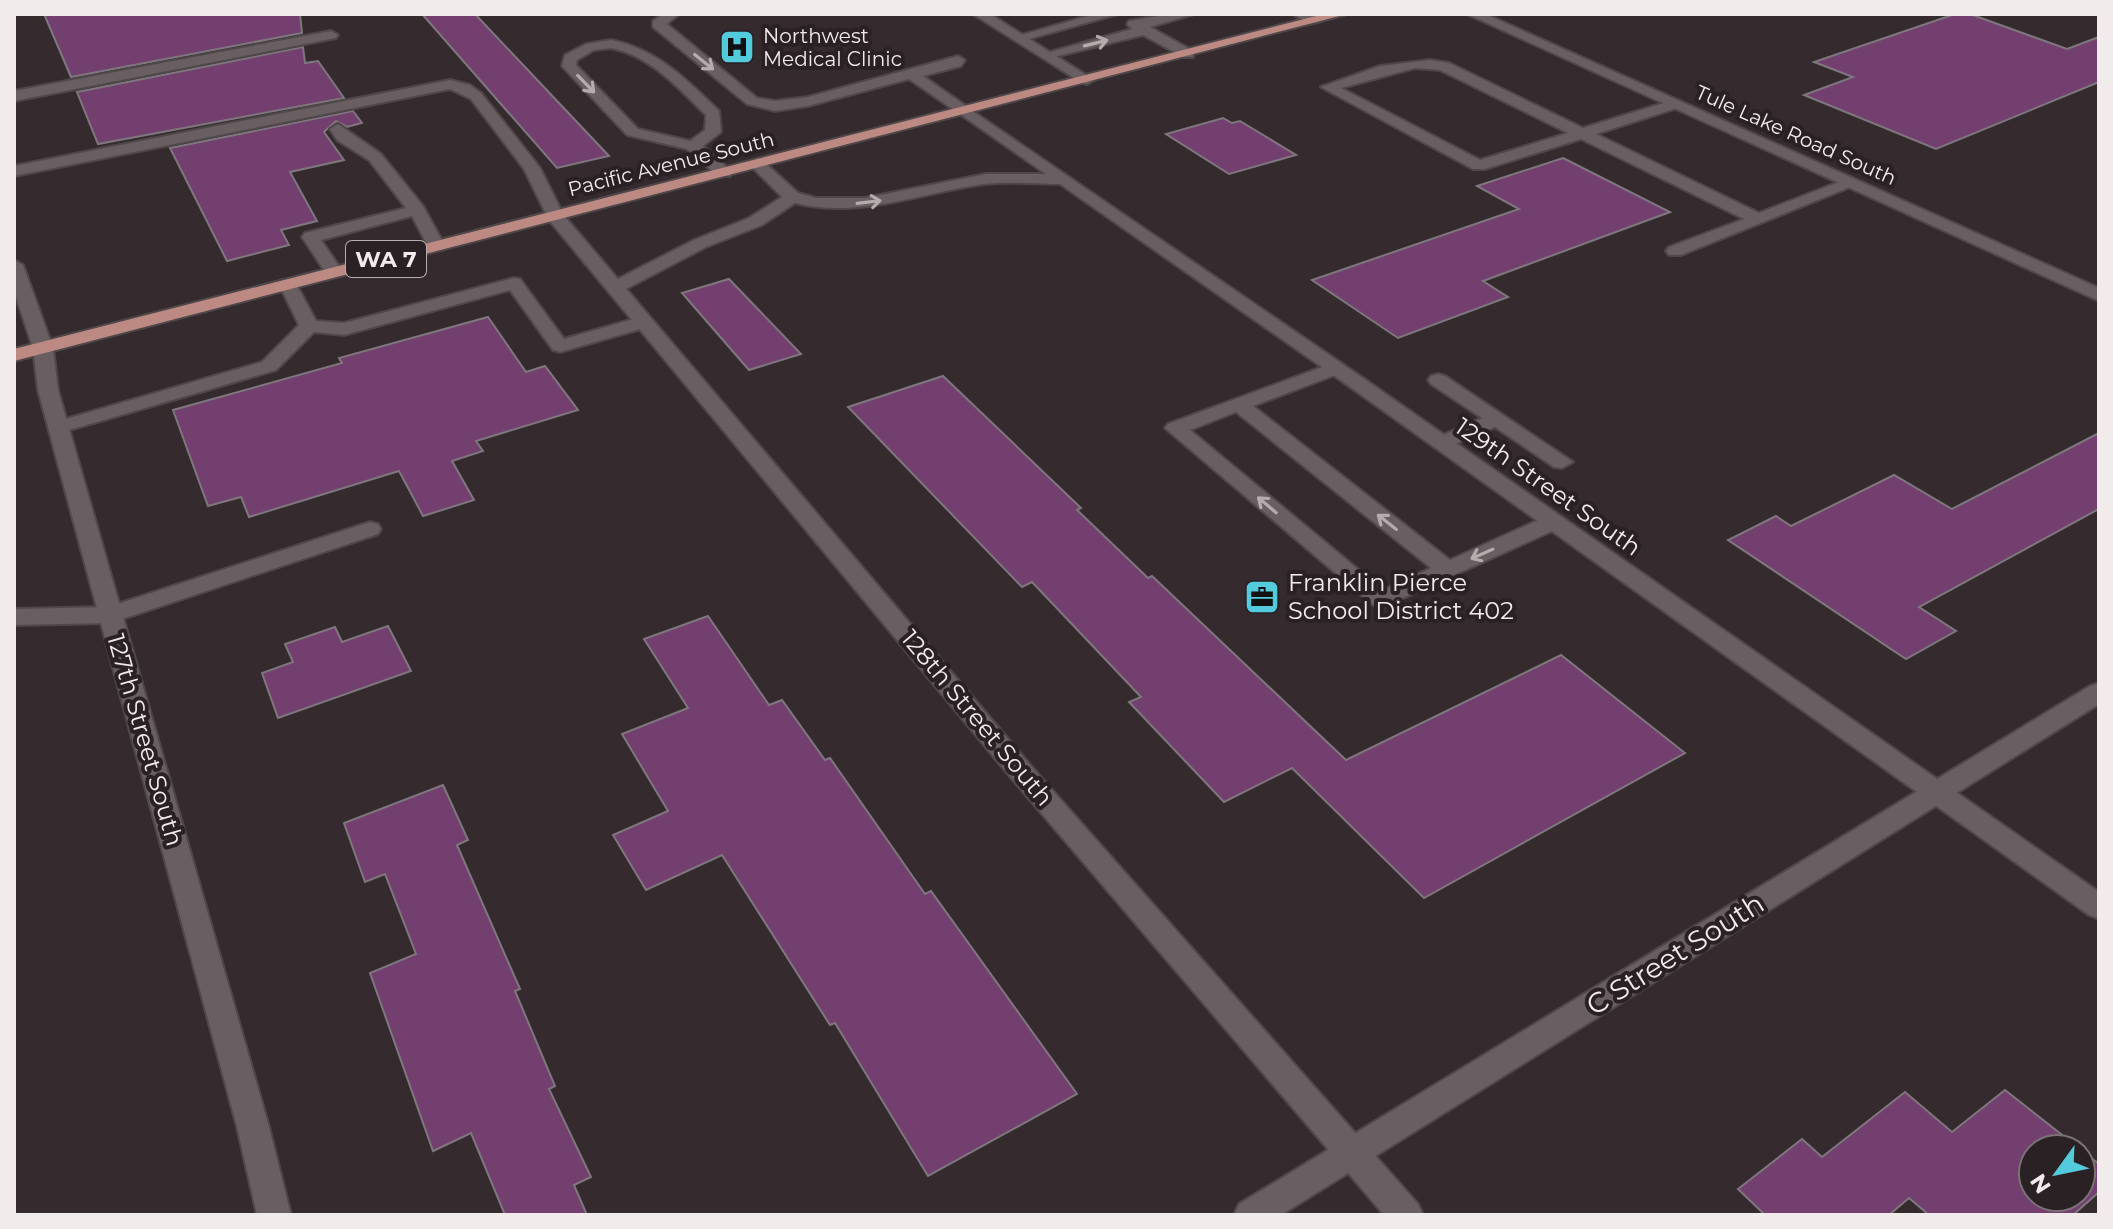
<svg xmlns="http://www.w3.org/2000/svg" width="2113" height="1229" viewBox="0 0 2113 1229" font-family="Montserrat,sans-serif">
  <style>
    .building { fill: #723f6f; stroke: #7f777e; stroke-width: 2 }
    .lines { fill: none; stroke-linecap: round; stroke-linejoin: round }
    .lane-casing { stroke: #4f4749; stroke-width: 4 }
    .street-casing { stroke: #4f4749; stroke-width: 4 }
    .secondary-casing { stroke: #4f4749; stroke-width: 4 }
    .primary-casing { stroke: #4f4749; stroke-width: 4 }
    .lane { fill: #695e61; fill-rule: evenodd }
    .street { fill: #695e61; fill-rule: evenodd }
    .secondary { fill: #695e61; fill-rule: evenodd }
    .primary { fill: #bd8983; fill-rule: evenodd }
    .oneway { stroke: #b4acad }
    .labels { text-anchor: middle; stroke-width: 8; stroke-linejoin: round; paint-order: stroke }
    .far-poi-label { font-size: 20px; fill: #f1ebec; stroke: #2a2124; text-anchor: start }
    .far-street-label { font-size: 20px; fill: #f1ebec; stroke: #2a2124 }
    .shield { fill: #2a2124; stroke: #b5aeb0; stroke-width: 2 }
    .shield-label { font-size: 22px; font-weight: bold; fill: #f1ebec }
    .street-label { font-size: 24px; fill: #f1ebec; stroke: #2a2124 }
    .poi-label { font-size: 24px; fill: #f1ebec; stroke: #2a2124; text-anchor: start }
    .near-street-label { font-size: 28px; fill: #f1ebec; stroke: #2a2124 }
  </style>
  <rect width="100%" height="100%" fill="#352b2e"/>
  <!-- building -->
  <g class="building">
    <path d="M44,14H300L302,33L71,77Z"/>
    <path d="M422,14H475L609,156L557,168Z"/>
    <path d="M1955,14H1970L2067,49L2099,37V82L1936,149L1804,95L1853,77L1814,62Z"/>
    <path d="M303,47L305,63L318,61L344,98L98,144L77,92Z"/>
    <path d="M353,111L362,123L347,127L336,121L324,132L344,160L290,172L317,221L281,230L289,245L227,261L170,148Z"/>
    <path d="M1223,118L1232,123L1240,121L1296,155L1229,174L1166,134Z"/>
    <path d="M1563,158L1670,212L1483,281L1508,297L1398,338L1312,280L1519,209L1477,186Z"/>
    <path d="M729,279L801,354L749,370L682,293Z"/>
    <path d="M488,317L526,372L545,366L578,410L476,441L483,451L452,461L474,500L423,516L399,471L249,517L241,497L208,506L173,410L342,363L339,358Z"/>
    <path d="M943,376L1081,508L1077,510L1148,578L1152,576L1346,760L1561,655L1685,753L1424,898L1292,768L1224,802L1129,702L1141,697L1032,582L1022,587L848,407Z"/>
    <path d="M2099,433V509L1919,607L1956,631L1906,659L1728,540L1776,516L1791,526L1894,475L1952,509Z"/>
    <path d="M708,616L769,705L782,700L825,760L830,758L925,894L931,891L1077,1094L928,1176L835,1023L830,1025L722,855L646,890L613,835L668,811L622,734L688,708L644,639Z"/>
    <path d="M388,626L411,671L278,718L262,673L293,662L285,644L335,627L342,642Z"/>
    <path d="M443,785L468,840L457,845L520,989L515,991L555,1086L549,1089L591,1177L574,1185L587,1215H505L471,1133L433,1151L370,973L416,954L385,874L365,882L344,823Z"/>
    <path d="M2005,1090L2080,1149H2033V1197H2081V1150L2099,1164V1192L2073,1215H1929L1909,1198L1889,1215H1765L1738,1189L1802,1139L1822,1157L1905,1092L1952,1132Z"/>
  </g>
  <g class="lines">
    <!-- lane casing -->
    <g class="lane-casing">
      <g id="lane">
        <path d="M663,14H679L667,24L757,98L775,101L808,97L958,56L965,60L961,66L923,76L973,111L970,114H960L909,79L808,106L775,111L747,104L653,27V21Z"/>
        <path d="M1095,14H1118L1018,42L1011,38Z"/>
        <path d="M1170,14H1194L1150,27L1193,51V57H1183L1143,35L1046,59L1039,55L1132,29L1127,24L1129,21Z"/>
        <path d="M1293,14H1311L1321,21L1309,24Z"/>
        <path d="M331,31L338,35L336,38L14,101V91Z"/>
        <path d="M611,40C657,49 686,79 719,111L721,132L703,146L730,170L732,173L730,176H718L687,149L627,135L562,66L565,55L586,44ZM611,48C651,56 678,88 706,115L705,130L690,141L638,129L576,65L577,60L594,50Z"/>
        <path d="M1430,60L1449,63L1583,128L1670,101H1680V107L1596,134L1759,213L1844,180L1850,179L1858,184L1681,255H1669L1666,251L1669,247L1744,219L1581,139L1485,169H1473L1321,87L1380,66ZM1415,68L1440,70L1568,133L1480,160L1341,88Z"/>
        <path d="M450,80L470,85L481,93L540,168L564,216L561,220H549L524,169L471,99L450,89L14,176V166Z"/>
        <path d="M338,124L381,154L423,206L445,246L442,250H430L412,216L321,240L343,272L340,276H328L302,237L305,233L406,208L369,160L337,140L330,129Z"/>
        <path d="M757,159L763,161L798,193L816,198H865L986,174H1064L1072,179L1064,184C1038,184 1010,181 984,184C920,193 859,219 795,203L762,225L706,247L622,291H610L607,287L610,283L694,240L749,218L782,197L749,164Z"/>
        <path d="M514,278L520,279L564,339L644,316L653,322L651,326L560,352L553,350L510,290L344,335L314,332L276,370L66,431H52L49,427L52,423L262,362L299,325L279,284L282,280H294L316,321L344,323Z"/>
        <path d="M1336,362L1346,368L1343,372L1253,406L1450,560L1545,517H1561L1564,522L1561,527L1381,608L1373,605L1165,428L1168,424ZM1236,412L1431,568L1383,590L1190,430Z"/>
        <path d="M1438,374L1445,376L1573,462L1562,468L1554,467L1495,427L1448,447H1434L1430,443L1434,439L1482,418L1431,384L1428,380L1431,376Z"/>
        <path d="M370,522L378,524L381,529L378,534L110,623L14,625V609L108,607Z"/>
      </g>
    </g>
    <!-- street casing -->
    <g class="street-casing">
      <g id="street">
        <path d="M965,106L1360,376L2099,892V919L2089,915L1346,384L960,114V108Z"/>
        <path d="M555,211L561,212L1031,766L1418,1204L1423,1215H1384L1013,780L549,220L546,216Z"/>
        <path d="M14,260L23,265L53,348L58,390L269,1127L291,1215H257L237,1127L38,390L33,348L14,291Z"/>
      </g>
    </g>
    <!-- secondary casing -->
    <g class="secondary-casing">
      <g id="secondary">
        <path d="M973,14H990L1094,80L1087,84L1082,83Z"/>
        <path d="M1467,14H1485L2099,288V301Z"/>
        <path d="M2099,683V704L1281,1215H1234L1239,1204L2090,686Z"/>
      </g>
    </g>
    <!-- primary casing -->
    <g class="primary-casing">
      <path id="primary" d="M1324,14H1347L14,361V349Z"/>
    </g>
    <!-- lane -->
    <use href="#lane" class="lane"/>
    <!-- street -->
    <use href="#street" class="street"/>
    <!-- secondary -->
    <use href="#secondary" class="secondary"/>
    <!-- primary -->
    <use href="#primary" class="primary"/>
  </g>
  <!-- one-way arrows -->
  <defs><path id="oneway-shaft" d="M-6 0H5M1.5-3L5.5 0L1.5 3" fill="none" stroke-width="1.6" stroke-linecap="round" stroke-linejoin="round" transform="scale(2)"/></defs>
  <g class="oneway">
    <use href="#oneway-shaft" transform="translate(1096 43) rotate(-14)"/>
    <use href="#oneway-shaft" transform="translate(704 62) rotate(39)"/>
    <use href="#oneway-shaft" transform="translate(586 84) rotate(46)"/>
    <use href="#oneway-shaft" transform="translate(869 202) rotate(-7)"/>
    <use href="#oneway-shaft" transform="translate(1267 505) rotate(-140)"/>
    <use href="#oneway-shaft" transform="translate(1387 522) rotate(-142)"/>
    <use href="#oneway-shaft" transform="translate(1482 554) rotate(156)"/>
  </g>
  <!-- icons -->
  <defs>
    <g id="hospital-square" transform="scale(1.8)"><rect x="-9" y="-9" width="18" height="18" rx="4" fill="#53cbdc" stroke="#2a2124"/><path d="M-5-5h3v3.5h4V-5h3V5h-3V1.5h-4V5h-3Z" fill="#111"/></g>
    <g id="office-square" transform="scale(1.8)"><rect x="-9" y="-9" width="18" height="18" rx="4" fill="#53cbdc" stroke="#2a2124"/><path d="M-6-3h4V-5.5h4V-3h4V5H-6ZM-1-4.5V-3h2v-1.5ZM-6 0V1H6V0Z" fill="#111"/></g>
  </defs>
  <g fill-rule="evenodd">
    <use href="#hospital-square" x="737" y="47"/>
    <use href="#office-square" x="1262" y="597"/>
  </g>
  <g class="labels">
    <!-- far-poi labels -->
    <g class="far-poi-label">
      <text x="763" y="43">Northwest<tspan x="763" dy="23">Medical Clinic</tspan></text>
    </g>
    <!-- far-street labels -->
    <g class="far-street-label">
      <text transform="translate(1796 135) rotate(24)" y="7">Tule Lake Road South</text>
      <text transform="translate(671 164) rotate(-14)" y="7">Pacific Avenue South</text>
    </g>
    <!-- shield labels -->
    <rect class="shield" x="346" y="241" width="80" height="36" rx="6"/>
    <g class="shield-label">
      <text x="386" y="267">WA 7</text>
    </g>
    <!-- street labels -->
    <g class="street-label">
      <text transform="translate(1548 487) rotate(35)" y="8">129th Street South</text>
      <text transform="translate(977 718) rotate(50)" y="8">128th Street South</text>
      <text transform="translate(145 740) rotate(74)" y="8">127th Street South</text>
    </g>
    <!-- poi labels -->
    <g class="poi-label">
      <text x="1288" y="591">Franklin Pierce<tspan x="1288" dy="28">School District 402</tspan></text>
    </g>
    <!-- near-street labels -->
    <g class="near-street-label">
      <text transform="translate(1675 954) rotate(-32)" y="10">C Street South</text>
    </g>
  </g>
  <!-- border -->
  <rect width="2113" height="1229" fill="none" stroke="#f1ebec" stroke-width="32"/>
  <!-- north arrow -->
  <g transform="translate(2057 1173) rotate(237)"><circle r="38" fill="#2a2124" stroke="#7a7274" stroke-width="2"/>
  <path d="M0-6L14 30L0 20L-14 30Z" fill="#53cbdc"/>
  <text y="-12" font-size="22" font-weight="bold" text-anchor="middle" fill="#f1ebec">N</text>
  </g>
</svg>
